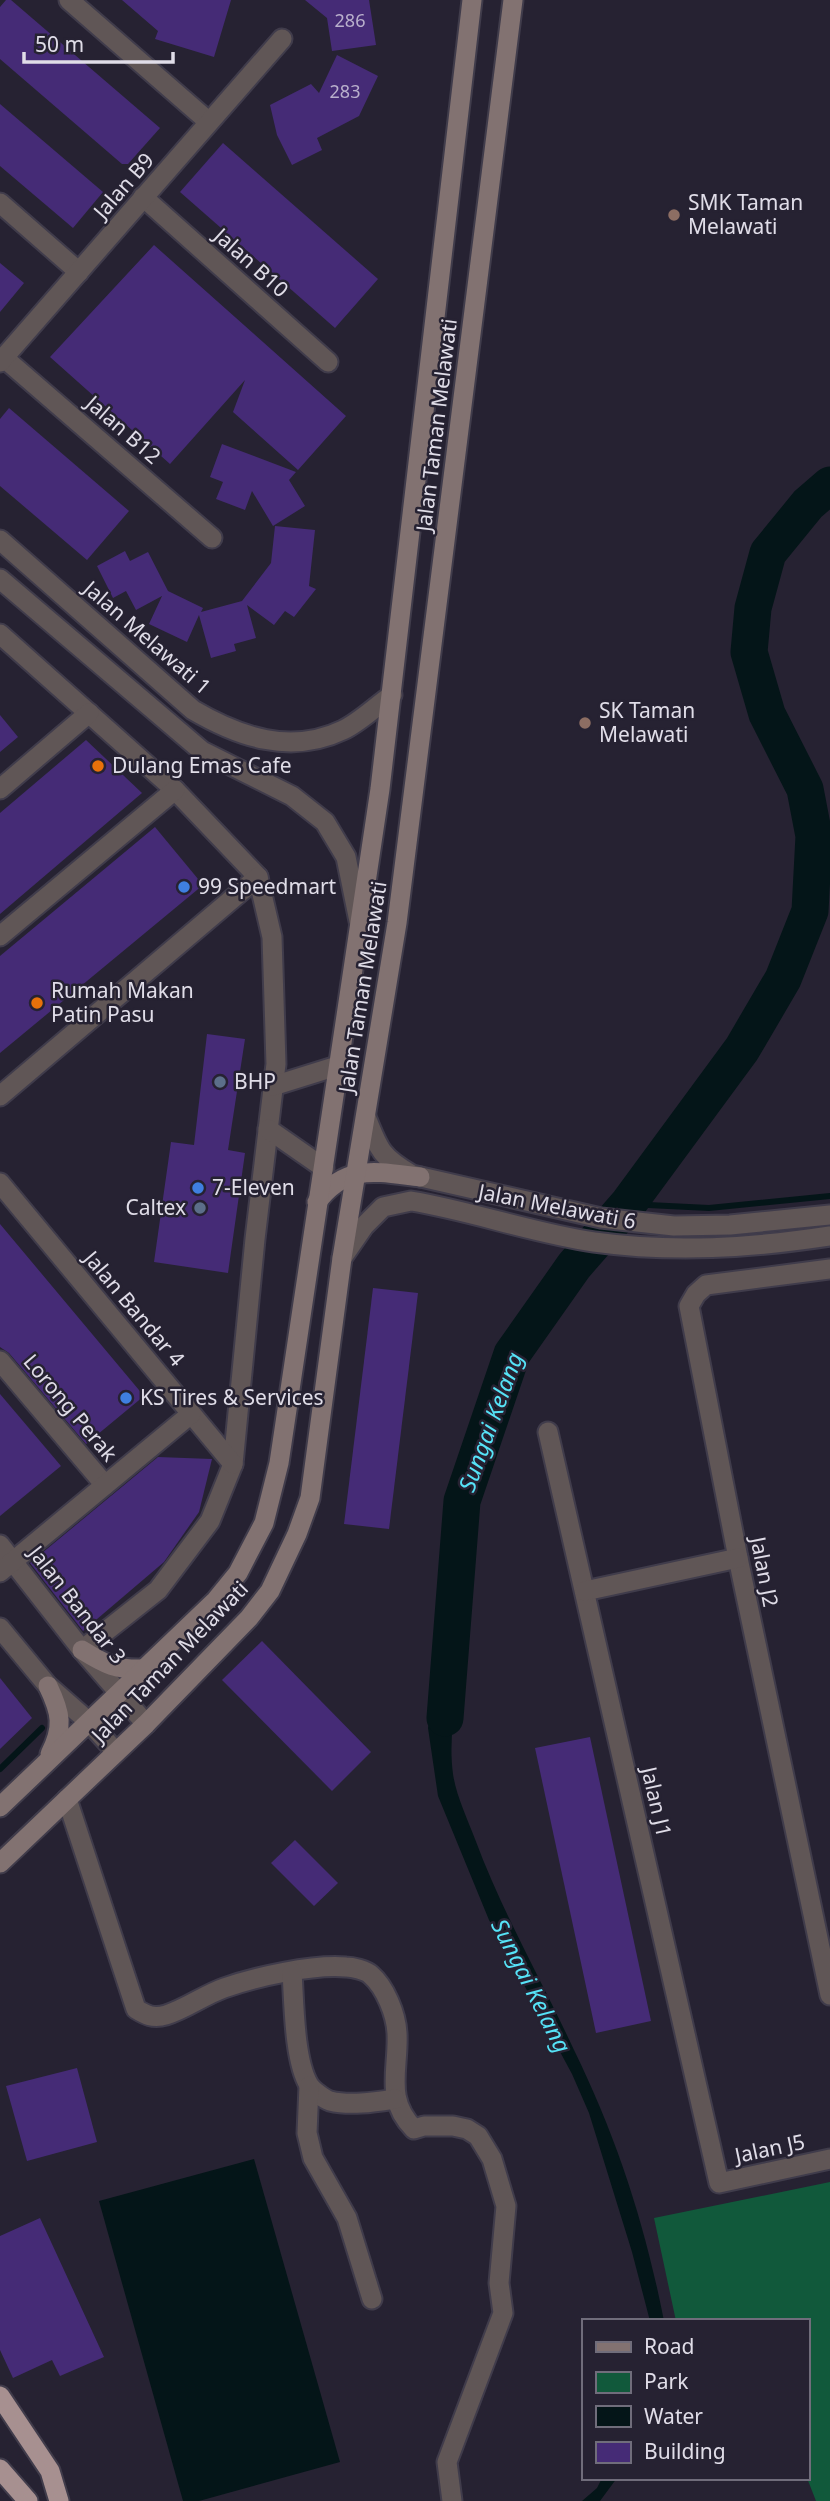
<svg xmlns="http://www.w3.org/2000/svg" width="830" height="2501" viewBox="0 0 830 2501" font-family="'Noto Sans',sans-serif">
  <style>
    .green { fill: #11593b }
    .water { fill: #041518 }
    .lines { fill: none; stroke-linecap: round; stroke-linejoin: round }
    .stream { stroke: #041518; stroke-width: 6 }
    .river { stroke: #041518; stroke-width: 37 }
    .building { fill: #452b76 }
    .minor-casing { stroke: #403c4b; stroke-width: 23 }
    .tertiary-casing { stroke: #403c4b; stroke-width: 23 }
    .secondary-casing { stroke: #403c4b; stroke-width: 23 }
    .trunk-casing { stroke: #403c4b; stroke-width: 23 }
    .minor { stroke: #605656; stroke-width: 19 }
    .tertiary { stroke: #605656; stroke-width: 19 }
    .secondary { stroke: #827271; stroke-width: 19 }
    .trunk { stroke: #a79090; stroke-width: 19 }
    .education-dot { fill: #8d6e63; stroke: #262232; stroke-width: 2.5 }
    .food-dot { fill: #e8710a; stroke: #262232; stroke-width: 2.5 }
    .shop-dot { fill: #3f7fe0; stroke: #262232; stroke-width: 2.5 }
    .service-dot { fill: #5c6f8a; stroke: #262232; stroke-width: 2.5 }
    .labels { text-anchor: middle; stroke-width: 5; stroke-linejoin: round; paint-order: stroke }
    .number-label { font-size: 18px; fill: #b9b0cc }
    .street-label { font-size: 21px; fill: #e0dde8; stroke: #262232 }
    .poi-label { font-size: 21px; fill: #e0dde8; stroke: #262232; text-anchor: start }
    .water-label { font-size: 23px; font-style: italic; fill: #56e3f7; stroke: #262232 }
  </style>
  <rect width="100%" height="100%" fill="#262232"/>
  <!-- green -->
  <path class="green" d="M830,2182V2501H816L807,2478V2321H676L654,2218Z"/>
  <!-- water -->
  <g class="water">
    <path d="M454,1668C457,1704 448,1738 453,1774C456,1795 467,1818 475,1839C502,1912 541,1979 574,2050C617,2138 645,2224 664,2321H650L632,2252L589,2113L572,2074L489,1920L438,1796L428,1728L440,1669Z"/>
    <path d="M254,2159L340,2462L199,2501H183L99,2201Z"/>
    <path d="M602,2478H617L600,2501H582L597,2488Z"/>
  </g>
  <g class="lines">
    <!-- stream -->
    <g class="stream">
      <path d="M628,1204L709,1208L830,1196"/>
      <path d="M0,1769L42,1728"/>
    </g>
    <!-- river -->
    <path class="river" d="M445,1718L462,1501L512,1354L574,1266L628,1204L742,1049L783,979L810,911L814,836L805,789L767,714L749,652L753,608L768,553L808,504L830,485"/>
  </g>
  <!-- building -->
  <g class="building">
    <path d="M6,0H11L160,128L128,164H122L0,59V7Z"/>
    <path d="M122,0H231L214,57L155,39L158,31Z"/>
    <path d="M305,0H369L376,45L332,51L327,18Z"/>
    <path d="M337,55L378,76L359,116L317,138L322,150L292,165L277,135L270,105L311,84L319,93Z"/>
    <path d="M0,104L103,192L73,228L0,166Z"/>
    <path d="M223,143L378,279L335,328L180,192Z"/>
    <path d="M154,245L346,416L298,470L233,412L245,380L170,464L50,357Z"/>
    <path d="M0,263L24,283L0,312Z"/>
    <path d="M9,408L129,511L87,560L0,486V419Z"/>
    <path d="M222,444L296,472L289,480L305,506L273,526L252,491L245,510L216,499L223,482L210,477Z"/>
    <path d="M275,526L315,530L309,586L316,589L294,617L285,611L274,625L247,605L256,638L234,644L236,651L211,658L199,615L187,642L149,624L162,596L136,610L126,591L113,598L97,566L125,551L130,561L148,552L168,591L203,608L201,612L242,601L271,563Z"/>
    <path d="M0,715L18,737L0,752Z"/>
    <path d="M86,740L142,793L0,914V813Z"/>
    <path d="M155,827L203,885L0,1053V956Z"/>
    <path d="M207,1034L245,1039L228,1150L245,1153L228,1273L154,1262L171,1142L194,1145Z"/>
    <path d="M0,1224L144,1396L86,1444L9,1353L0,1347Z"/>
    <path d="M373,1288L418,1293L389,1529L344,1524Z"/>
    <path d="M0,1394L61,1466L0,1516Z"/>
    <path d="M158,1457L212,1459L199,1512L164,1562L83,1631L30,1563Z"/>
    <path d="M262,1641L371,1752L332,1791L222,1680Z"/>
    <path d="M0,1678L32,1718L0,1749Z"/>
    <path d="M590,1737L651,2021L596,2033L535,1748Z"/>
    <path d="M295,1840L338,1883L314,1906L271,1863Z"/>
    <path d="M77,2068L97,2142L27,2161L6,2086Z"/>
    <path d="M40,2218L104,2357L60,2376L52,2360L13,2378L0,2350V2236Z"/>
  </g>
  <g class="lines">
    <!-- minor casing -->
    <g class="minor-casing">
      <g id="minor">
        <path d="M69,0L209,122"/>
        <path d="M143,197L328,362"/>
        <path d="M0,203L79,272"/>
        <path d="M4,358L212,538"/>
        <path d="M0,362L282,39"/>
        <path d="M0,634L175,790L258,877L272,937L276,1064L255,1239L233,1464L210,1521L158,1590L82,1650"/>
        <path d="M0,789L89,713"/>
        <path d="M0,936L175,790"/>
        <path d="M273,1086L337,1066"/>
        <path d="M0,1096L258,877"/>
        <path d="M366,1117C379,1150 381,1157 412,1175L601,1218L674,1226L730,1225L830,1215"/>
        <path d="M268,1129L324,1168"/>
        <path d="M0,1183L233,1464"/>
        <path d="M342,1258L364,1226L383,1207L411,1201C472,1211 532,1233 594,1242C674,1253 751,1248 830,1236"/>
        <path d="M830,1269L706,1285L696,1294L689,1306L738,1558L830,1995"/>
        <path d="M0,1361L105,1485"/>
        <path d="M548,1432L719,2183L830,2159"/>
        <path d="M0,1545L82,1650L146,1724"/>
        <path d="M0,1572L191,1414"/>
        <path d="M585,1591L738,1558"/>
        <path d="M0,1628L48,1686L89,1722L116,1752"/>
        <path d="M67,1799L136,2009C146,2015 153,2019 166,2015C186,2009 204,1995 224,1988C255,1977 313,1964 346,1967C352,1967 366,1970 371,1975C385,1987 396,2014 397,2033C399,2069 384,2099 414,2129L424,2126H453L467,2129L478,2136L492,2159L506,2206L499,2283L503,2313L447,2462L452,2501"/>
        <path d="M292,1972C294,2001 294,2061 309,2085C312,2090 324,2099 330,2101C350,2106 375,2102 395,2099"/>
        <path d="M309,2086L307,2133L313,2158L347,2218L372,2299"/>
      </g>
    </g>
    <!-- tertiary casing -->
    <g class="tertiary-casing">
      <g id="tertiary">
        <path d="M0,540L193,710C239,737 291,755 343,730C360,722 376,706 392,695"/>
        <path d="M0,579L202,751L292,796L325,822L346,857L359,921"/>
      </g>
    </g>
    <!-- secondary casing -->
    <g class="secondary-casing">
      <g id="secondary">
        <path d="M317,1202C346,1163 377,1172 420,1177"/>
        <path d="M82,1650C106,1665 116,1670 144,1669"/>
        <path d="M48,1686C61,1713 64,1727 50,1754"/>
        <path d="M0,1807L216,1600L238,1573L264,1523L279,1463L380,789L472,0"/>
        <path d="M0,1863L146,1724L249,1618L270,1591L297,1534L310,1498L342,1258L397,923L513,0"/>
      </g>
    </g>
    <!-- trunk casing -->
    <g class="trunk-casing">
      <g id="trunk">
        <path d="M0,2396L50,2471L59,2501"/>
        <path d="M0,2469L28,2501"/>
      </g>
    </g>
    <!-- minor -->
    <use href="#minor" class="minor"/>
    <!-- tertiary -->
    <use href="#tertiary" class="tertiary"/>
    <!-- secondary -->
    <use href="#secondary" class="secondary"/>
    <!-- trunk -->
    <use href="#trunk" class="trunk"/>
  </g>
  <!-- markers -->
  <g class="education-dot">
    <circle cx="674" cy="215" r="7"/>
    <circle cx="585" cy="723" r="7"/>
  </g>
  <g class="food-dot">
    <circle cx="98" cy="766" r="7"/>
    <circle cx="37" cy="1003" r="7"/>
  </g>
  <g class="shop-dot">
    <circle cx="184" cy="887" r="7"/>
    <circle cx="198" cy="1188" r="7"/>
    <circle cx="126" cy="1398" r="7"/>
  </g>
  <g class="service-dot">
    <circle cx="220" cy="1082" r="7"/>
    <circle cx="200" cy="1208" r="7"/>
  </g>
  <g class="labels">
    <!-- number labels -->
    <g class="number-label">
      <text x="350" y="27">286</text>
      <text x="345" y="98">283</text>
    </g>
    <!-- street labels -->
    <g class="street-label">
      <text transform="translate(124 186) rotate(-49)" y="7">Jalan B9</text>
      <text transform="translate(251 263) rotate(42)" y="7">Jalan B10</text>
      <text transform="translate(437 425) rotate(-83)" y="7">Jalan Taman Melawati</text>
      <text transform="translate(123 430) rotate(41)" y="7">Jalan B12</text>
      <text transform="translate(147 638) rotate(41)" y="7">Jalan Melawati 1</text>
      <text transform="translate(363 987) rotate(-81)" y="7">Jalan Taman Melawati</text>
      <text transform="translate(557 1207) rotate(11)" y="7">Jalan Melawati 6</text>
      <text transform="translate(134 1309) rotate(50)" y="7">Jalan Bandar 4</text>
      <text transform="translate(70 1408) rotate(50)" y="7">Lorong Perak</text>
      <text transform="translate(764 1572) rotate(79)" y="7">Jalan J2</text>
      <text transform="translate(77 1605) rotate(52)" y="7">Jalan Bandar 3</text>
      <text transform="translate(170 1662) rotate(-46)" y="7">Jalan Taman Melawati</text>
      <text transform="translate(656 1802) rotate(77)" y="7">Jalan J1</text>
      <text transform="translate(770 2149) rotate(-12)" y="7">Jalan J5</text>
    </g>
    <!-- poi labels -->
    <g class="poi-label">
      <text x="688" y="210">SMK Taman<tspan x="688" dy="24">Melawati</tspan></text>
      <text x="599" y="718">SK Taman<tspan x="599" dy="24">Melawati</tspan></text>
      <text x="112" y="773">Dulang Emas Cafe</text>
      <text x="198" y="894">99 Speedmart</text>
      <text x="51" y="998">Rumah Makan<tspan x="51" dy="24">Patin Pasu</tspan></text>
      <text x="234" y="1089">BHP</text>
      <text x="212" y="1195">7-Eleven</text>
      <text x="186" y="1215" text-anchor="end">Caltex</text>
      <text x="140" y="1405">KS Tires &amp; Services</text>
    </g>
    <!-- water labels -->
    <g class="water-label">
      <text transform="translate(491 1422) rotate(-70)" y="8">Sungai Kelang</text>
      <text transform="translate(531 1986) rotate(63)" y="8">Sungai Kelang</text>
    </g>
  </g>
  <!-- legend -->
  <rect x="582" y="2319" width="228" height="161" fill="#262232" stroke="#706d7b" stroke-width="2"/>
  <rect x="596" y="2342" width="35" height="10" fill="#827271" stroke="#706d7b" stroke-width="2"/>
  <text x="644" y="2354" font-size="21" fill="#e0dde8">Road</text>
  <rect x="596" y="2372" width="35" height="21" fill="#11593b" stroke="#706d7b" stroke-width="2"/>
  <text x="644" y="2389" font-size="21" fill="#e0dde8">Park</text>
  <rect x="596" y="2406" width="35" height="21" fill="#041518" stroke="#706d7b" stroke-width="2"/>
  <text x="644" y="2424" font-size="21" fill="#e0dde8">Water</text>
  <rect x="596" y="2442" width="35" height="21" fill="#452b76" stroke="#706d7b" stroke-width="2"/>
  <text x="644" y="2459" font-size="21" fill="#e0dde8">Building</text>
  <!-- scale -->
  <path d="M24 52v10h149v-10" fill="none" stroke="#e0dde8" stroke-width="3.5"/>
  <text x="35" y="52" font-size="21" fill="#e0dde8" stroke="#262232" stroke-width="5" paint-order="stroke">50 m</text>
</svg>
